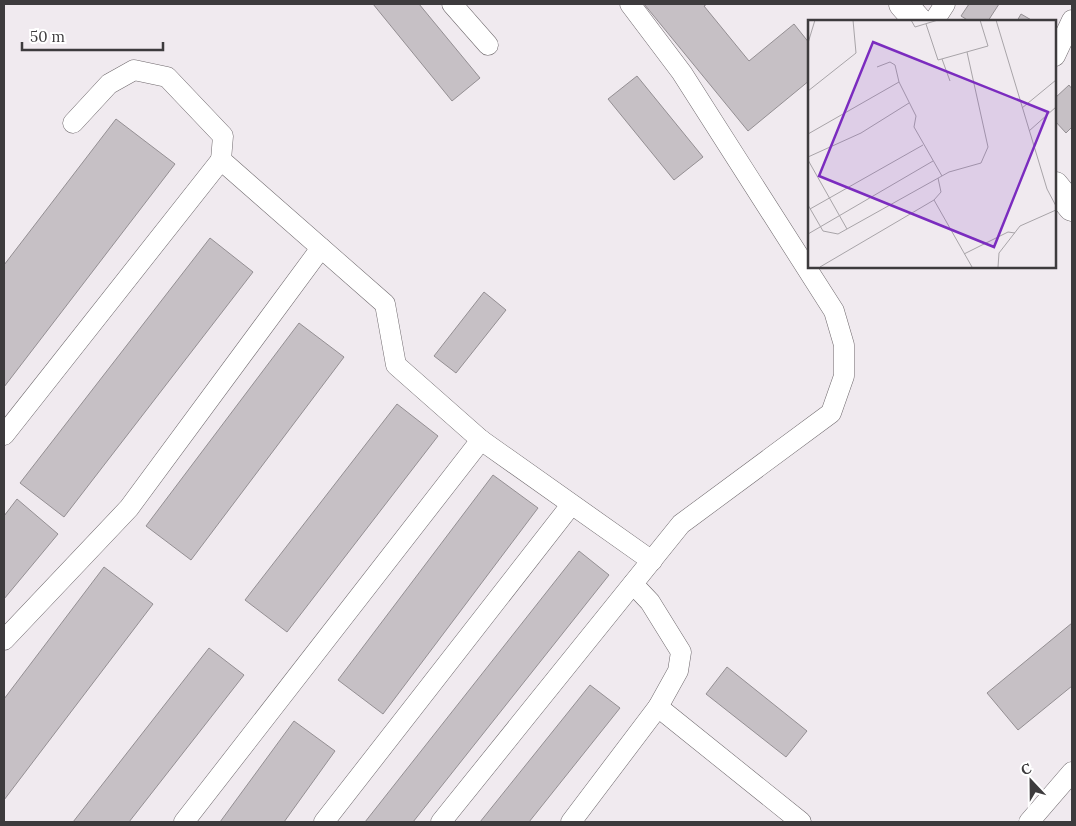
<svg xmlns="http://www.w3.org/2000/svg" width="1076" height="826" viewBox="0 0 1076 826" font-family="Lora,serif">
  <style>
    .building { fill: #c6c0c5; stroke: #948f93 }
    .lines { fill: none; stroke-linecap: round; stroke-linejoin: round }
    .minor-casing { stroke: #6f696d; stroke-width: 21 }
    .highway-casing { stroke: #6f696d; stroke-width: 29 }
    .minor { stroke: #fff; stroke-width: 20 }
    .highway { stroke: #fff; stroke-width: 28 }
    .inset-road { fill: none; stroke: #a8a4a8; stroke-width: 1 }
    .view { fill: #7b2cbf; fill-opacity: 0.15; stroke: #7b2cbf; stroke-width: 2.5 }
    .inset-edge { fill: none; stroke: #3d3b3d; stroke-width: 2.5 }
  </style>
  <rect width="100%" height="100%" fill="#f0eaef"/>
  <!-- building -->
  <g class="building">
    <path d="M373,4H419L480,78L452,101Z"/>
    <path d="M644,4H707L704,6L749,61L794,24L810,44V80L748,131Z"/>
    <path d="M969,4H999L988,21H969L961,16Z"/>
    <path d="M1021,14L1033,21H1017Z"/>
    <path d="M637,76L703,157L674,180L608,99Z"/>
    <path d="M1069,85L1072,89V127L1066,133L1055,121V98Z"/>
    <path d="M116,119L175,164L4,387V265Z"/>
    <path d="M210,238L253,272L64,517L20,483Z"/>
    <path d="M484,292L506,310L456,373L434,356Z"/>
    <path d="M299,323L344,357L191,560L146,526Z"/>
    <path d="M397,404L438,436L287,632L245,600Z"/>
    <path d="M493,475L538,508L383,714L338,680Z"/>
    <path d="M17,499L58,534L4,599V516Z"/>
    <path d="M579,551L609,575L413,822H365Z"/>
    <path d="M104,567L153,604L4,800V699Z"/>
    <path d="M1072,623V686L1018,730L987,693Z"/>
    <path d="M209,648L244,675L129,822H73Z"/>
    <path d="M727,667L807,731L786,757L706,694Z"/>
    <path d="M590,685L620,708L529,822H480Z"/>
    <path d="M294,721L335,751L284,822H220Z"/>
  </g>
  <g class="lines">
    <!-- minor casing -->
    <g class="minor-casing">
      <g id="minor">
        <path d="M452,4L488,45"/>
        <path d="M934,21L945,4"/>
        <path d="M1055,56L1072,20"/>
        <path d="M73,123L109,84L134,70L167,77L223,136L221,160L385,304L396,365L481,440L652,561"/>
        <path d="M4,435L221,160"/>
        <path d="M4,640L129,508L321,248"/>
        <path d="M658,707L801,822"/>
        <path d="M184,822L481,440"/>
        <path d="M324,822L571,505"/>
        <path d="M441,822L681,524L831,413L844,376V345L834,311L682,73L630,4"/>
        <path d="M571,822L658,707L678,671L681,652L650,602L633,584"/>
        <path d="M1029,822L1072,772"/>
      </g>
    </g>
    <!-- highway casing -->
    <g class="highway-casing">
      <g id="highway">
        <path d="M903,4L918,21"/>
        <path d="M1055,186L1072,207"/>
      </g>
    </g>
    <!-- minor -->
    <use href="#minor" class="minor"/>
    <!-- highway -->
    <use href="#highway" class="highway"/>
  </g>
  <!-- overview -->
  <g transform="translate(808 20)">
    <rect width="248" height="248" fill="#f0eaef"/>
    <path class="inset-road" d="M103,0L107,7L130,0M188,0L239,169L248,186M118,4L130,40L180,26L172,0M0,23L7,0M134,39L142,61M69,47L82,42L87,45L91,62L108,96L106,107L134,156M0,71L48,33L45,0M214,88L248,60M221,111L248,87M0,114L91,62M0,137L53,113L101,83M0,140L39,209M126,180L164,247M0,185L15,211L30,214L141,152L173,143L180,127L159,32M2,189L115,125M0,214L125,141M156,234L200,212L207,213M12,247L126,180L133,172L130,158M190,247L191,233L212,206L248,190"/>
    <path class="view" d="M65,22L240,92L186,227L11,156Z"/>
    <rect width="248" height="248" class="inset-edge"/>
  </g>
  <!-- border -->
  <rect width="1076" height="826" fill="none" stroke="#3d3b3d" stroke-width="10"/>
  <!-- north arrow -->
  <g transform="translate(1031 781) rotate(338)" stroke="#ffffff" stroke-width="4" paint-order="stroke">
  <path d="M0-4L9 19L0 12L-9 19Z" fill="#3d3b3d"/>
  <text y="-8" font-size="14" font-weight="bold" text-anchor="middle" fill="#3d3b3d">С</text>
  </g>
  <!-- scale -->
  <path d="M22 42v8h141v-8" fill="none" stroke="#3d3b3d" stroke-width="2.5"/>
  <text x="30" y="42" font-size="15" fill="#3d3b3d" stroke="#ffffff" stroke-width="4" paint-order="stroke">50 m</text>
</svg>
